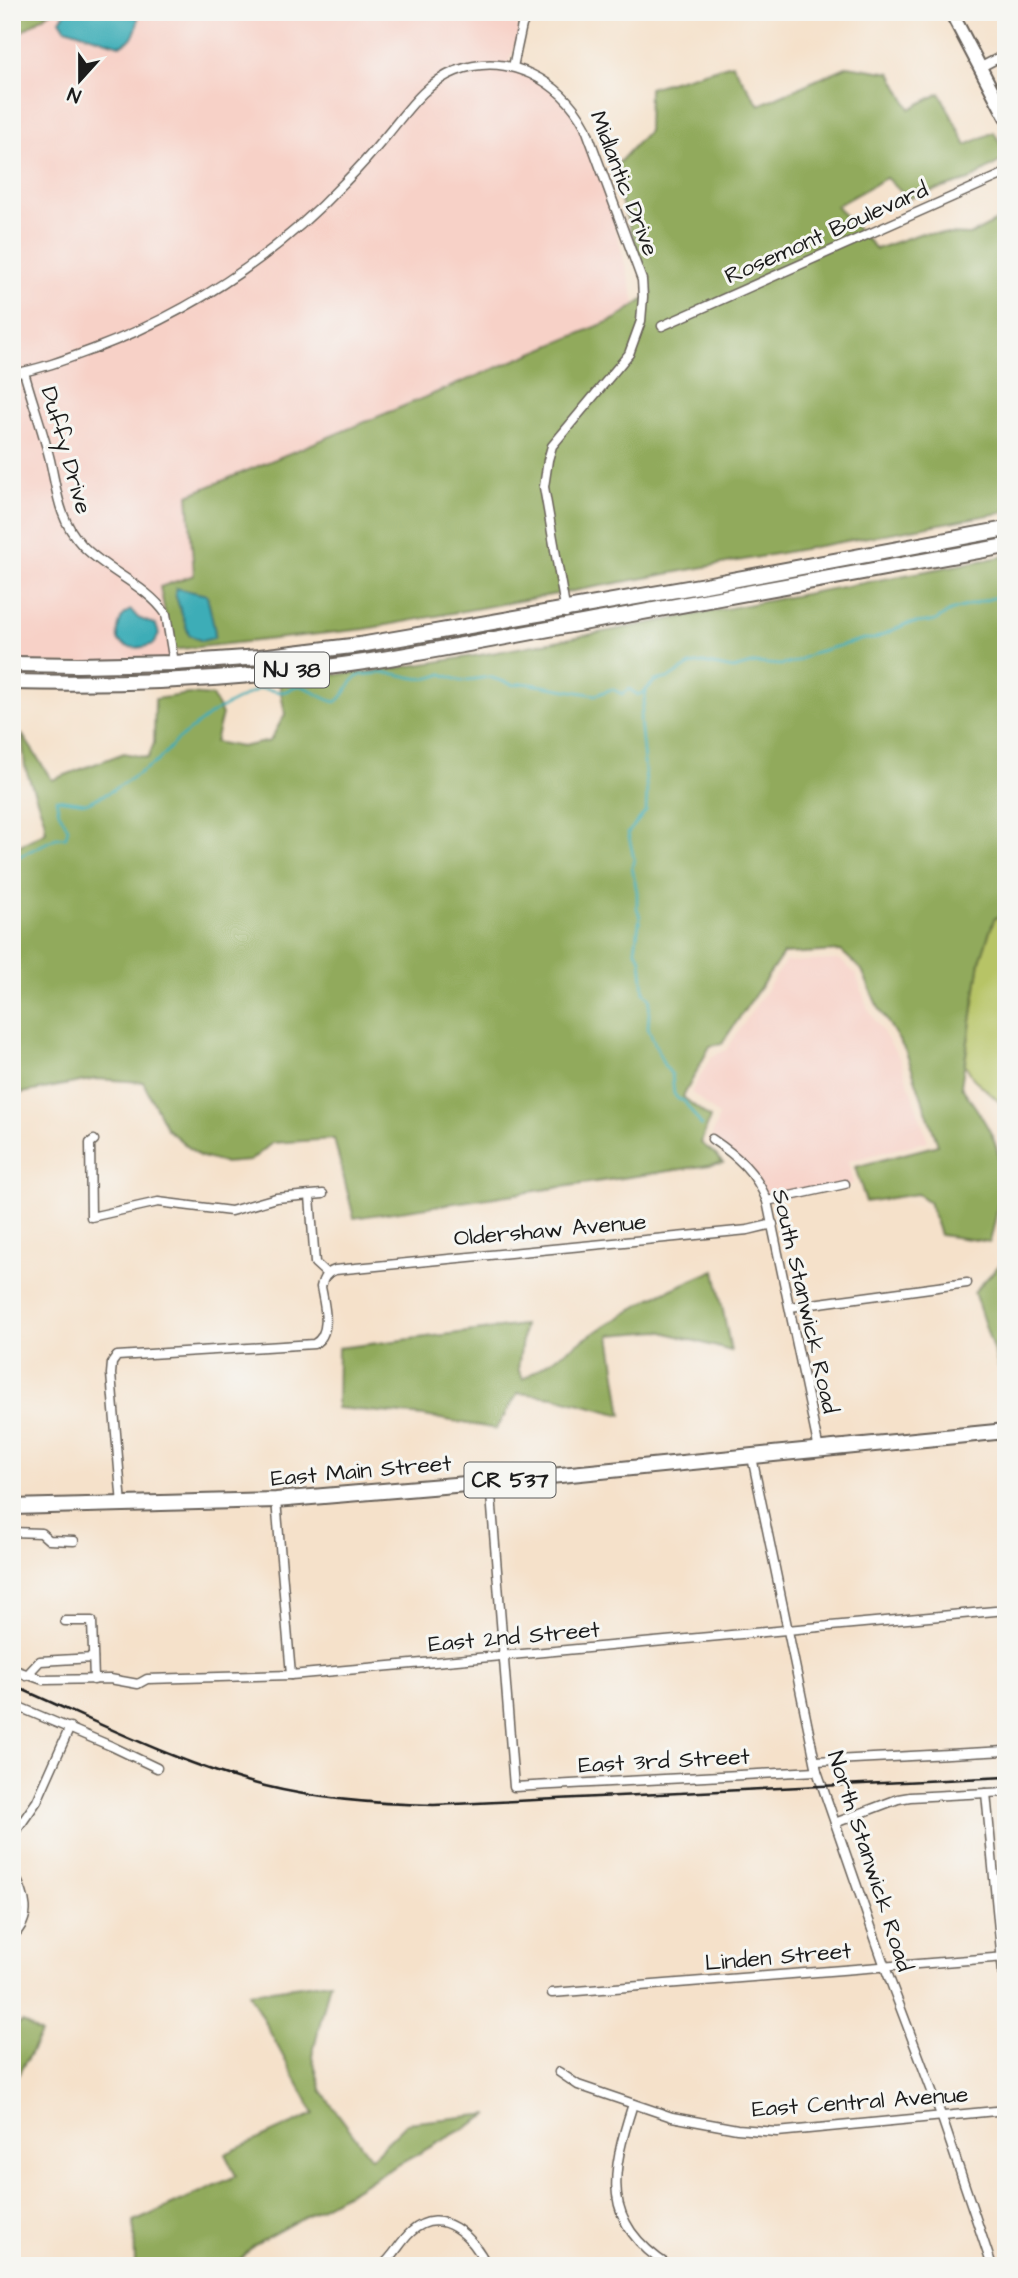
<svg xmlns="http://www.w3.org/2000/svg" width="1018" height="2278" viewBox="0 0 1018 2278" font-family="'Architects Daughter',sans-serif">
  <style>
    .built { fill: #f7d1c7 }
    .green { fill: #b7c466; stroke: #6a7041; stroke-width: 2 }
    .forest { fill: #91aa5b; stroke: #56633c; stroke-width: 2 }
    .water { fill: #3cadb7; stroke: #2c646a; stroke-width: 2 }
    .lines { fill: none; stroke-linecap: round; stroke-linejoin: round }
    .stream { stroke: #3cadb7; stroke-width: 2.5 }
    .minor-casing { stroke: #686159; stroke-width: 11 }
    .secondary-casing { stroke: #686159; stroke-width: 16 }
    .primary-casing { stroke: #686159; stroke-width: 18 }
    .trunk-casing { stroke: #686159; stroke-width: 18 }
    .minor { stroke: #fff; stroke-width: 8 }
    .secondary { stroke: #fff; stroke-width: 12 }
    .primary { stroke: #fff; stroke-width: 14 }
    .trunk { stroke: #fff; stroke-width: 14 }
    .rail { stroke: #1c1c1c; stroke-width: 2.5 }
    .labels { text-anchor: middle; stroke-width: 6; stroke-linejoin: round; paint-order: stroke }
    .shield { fill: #f6f6f2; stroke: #5d5d5c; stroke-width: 2 }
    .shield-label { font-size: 21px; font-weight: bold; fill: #1c1c1c }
    .street-label { font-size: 23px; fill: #1c1c1c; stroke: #f6f6f2 }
  </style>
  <rect width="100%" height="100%" fill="#f6f6f2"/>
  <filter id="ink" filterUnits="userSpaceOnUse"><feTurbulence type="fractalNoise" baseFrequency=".0143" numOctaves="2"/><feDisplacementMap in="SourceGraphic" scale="14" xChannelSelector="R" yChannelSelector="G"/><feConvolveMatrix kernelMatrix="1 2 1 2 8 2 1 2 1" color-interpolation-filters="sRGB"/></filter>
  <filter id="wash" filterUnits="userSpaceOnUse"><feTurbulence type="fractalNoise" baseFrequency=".00686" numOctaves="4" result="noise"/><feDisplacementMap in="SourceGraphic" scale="28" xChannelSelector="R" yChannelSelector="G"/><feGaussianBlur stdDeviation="1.57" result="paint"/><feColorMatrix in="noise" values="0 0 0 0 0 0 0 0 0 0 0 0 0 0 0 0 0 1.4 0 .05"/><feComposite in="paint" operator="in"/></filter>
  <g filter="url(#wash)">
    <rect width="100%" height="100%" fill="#f5e1ca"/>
    <!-- built -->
    <g class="built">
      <path d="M16,12H515L520,35L507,66L522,70L570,102L598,161L638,313L194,575L166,614L174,663L12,664V15Z"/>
      <path d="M840,960L856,974L868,1009L900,1059L928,1141L848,1161L853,1184L767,1201L754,1175L710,1141L719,1116L691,1092L711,1057L726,1050L785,962Z"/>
    </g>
    <!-- green -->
    <path class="green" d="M1006,912V1108L973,1078L965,1064L980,961L994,919Z"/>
    <!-- forest -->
    <g class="forest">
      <path d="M22,12H51L12,38V18Z"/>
      <path d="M732,64L759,105L848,66L891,73L910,109L940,93L966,145L994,132L1006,154V158L969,180L909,198L886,178L836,206L876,249L922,233L970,235L1006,216V512L365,629L172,650L160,587L194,575L188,495L615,319L652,294L611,171L648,131L649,88Z"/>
      <path d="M1006,556V912L994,919L980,961L961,1086C973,1104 995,1133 998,1154C1004,1184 997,1213 990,1242L940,1235L929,1202L917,1194L866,1202L855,1167L938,1145L906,1052L876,1003L862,970L841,951L783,954L722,1043L710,1046L683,1097L710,1118L701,1143L714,1153L723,1163L354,1218L334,1139L272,1143L250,1161L223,1163L199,1156L167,1129L143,1082L96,1079L12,1095V849L46,832L44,819L25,767L22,734L52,780L124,753L148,758L154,743L155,699L189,694L212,696L222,714L215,742L241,747L270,741L285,714L279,682L317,676L385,670L486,654Z"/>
      <path d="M1006,1258V1367L999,1368L974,1292Z"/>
      <path d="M715,1270L731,1351L660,1331L610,1335L622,1415L554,1397L518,1393L496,1429L424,1416L337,1408L338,1348L524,1325L518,1369L523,1379L589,1336L651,1298Z"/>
      <path d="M330,1982L312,2056L322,2092L371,2158L407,2123L490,2114L253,2245L236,2266H135L134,2222L236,2176L225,2154L314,2114L249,1993Z"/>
      <path d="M23,2022L41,2034L18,2075L12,2079V2027Z"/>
    </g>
    <!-- water -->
    <g class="water">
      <path d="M66,12H138C139,26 134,43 119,45L65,28L60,20Z"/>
      <path d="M176,588L207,595L215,632L214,638L202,641L189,635L175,594Z"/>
      <path d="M131,610L138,618L156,625L159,634L154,644C142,648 128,651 118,640C117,629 119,615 131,610Z"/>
    </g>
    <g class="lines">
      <!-- stream -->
      <g class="stream">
        <path d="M646,692L640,720L647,793L646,811L628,833L634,859L632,867L637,892V908L640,917L635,949L641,959L644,992L650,999L648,1028L664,1065L672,1075L674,1094L678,1099L684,1101L702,1126"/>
        <path d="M12,860L56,838L66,837L68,828L59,812L56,799L86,803L108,793L158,761L176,741L212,713L258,689C267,688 273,691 281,692C290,692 294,683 304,687C315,691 323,700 336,702C347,696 348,680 361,675C372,674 385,672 396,674C415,678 423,682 442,674L461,681L489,677L514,685L523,683L537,685L596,695L612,689L622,694L629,689L638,695L645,691L655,681L669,678L690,665L703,663L733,669L755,663L780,665L795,662L813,653L864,639H874L906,624L935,621L950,611L1006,594"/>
      </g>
    </g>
  </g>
  <g filter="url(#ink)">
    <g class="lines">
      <!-- minor casing -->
      <g class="minor-casing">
        <g id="minor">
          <path d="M513,67L522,25L529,12"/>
          <path d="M981,67L1006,54"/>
          <path d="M662,326L1006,173"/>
          <path d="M24,372C32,401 43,431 50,460C57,491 59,521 82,545C106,571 146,585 166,614L174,663"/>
          <path d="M12,374C41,369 67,359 94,349C189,313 274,257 344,183C359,168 373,152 387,135C407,111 425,83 456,71C508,51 561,81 585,126L642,280L643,297L641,321L629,354L552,446L548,460L544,487L566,613"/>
          <path d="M712,1139C737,1156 756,1172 767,1201L819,1450"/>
          <path d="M94,1140L90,1143L91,1217L158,1202L231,1211L276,1198L323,1194"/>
          <path d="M310,1196L315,1263L327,1274"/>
          <path d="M767,1201L845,1184"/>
          <path d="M790,1307L967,1283"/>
          <path d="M752,1457L817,1771L885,1967L941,2115L992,2266"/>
          <path d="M490,1482L514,1787L817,1771"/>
          <path d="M276,1500L291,1675"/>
          <path d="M122,1505L111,1374L112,1363L117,1356L314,1344C333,1334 324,1304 321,1287C323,1278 326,1273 335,1270L748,1230L773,1224"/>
          <path d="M12,1532L41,1533L49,1540L74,1541"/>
          <path d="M65,1621H92L94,1680"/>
          <path d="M12,1669L43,1680L110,1679L138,1684L147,1679L291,1675L1006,1610"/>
          <path d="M26,1676L40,1661L93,1658"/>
          <path d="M12,1704L111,1746L157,1768"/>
          <path d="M816,1761L1006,1751"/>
          <path d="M986,1793L1006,2004"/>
          <path d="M835,1823L898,1799L910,1797L1006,1792"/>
          <path d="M12,1837L37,1801L70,1727"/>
          <path d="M12,1869C23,1894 36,1914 12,1937"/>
          <path d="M552,1993L1006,1957"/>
          <path d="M559,2072L578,2085L672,2117L737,2129L777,2132L1006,2110"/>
          <path d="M633,2104C611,2172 600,2222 669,2266"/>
          <path d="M382,2266C394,2256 400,2242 411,2232C441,2204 474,2237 487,2266"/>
        </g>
      </g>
      <!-- secondary casing -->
      <g class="secondary-casing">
        <path id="secondary" d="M951,12L1006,117"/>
      </g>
      <!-- primary casing -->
      <g class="primary-casing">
        <path id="primary" d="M12,1507L276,1500L490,1482L1006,1431"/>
      </g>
      <!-- trunk casing -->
      <g class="trunk-casing">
        <g id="trunk">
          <path d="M12,664L78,665L174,663L260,657L360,645L705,585L1006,529"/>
          <path d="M12,682C132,685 252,679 371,661C451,648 530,632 610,618C742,593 874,570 1006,546"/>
        </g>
      </g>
      <!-- minor -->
      <use href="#minor" class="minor"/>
      <!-- secondary -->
      <use href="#secondary" class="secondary"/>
      <!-- primary -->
      <use href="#primary" class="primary"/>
      <!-- trunk -->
      <use href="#trunk" class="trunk"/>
      <!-- rail -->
      <path class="rail" d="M12,1685C93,1720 180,1765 265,1786C321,1800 377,1804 434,1805L1006,1777"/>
    </g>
  </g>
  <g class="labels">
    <!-- shield labels -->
    <g class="shield">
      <rect x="255" y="652.5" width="74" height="35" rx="5"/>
      <rect x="464.5" y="1462.5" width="91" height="35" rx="5"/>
    </g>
    <g class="shield-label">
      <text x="292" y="677">NJ 38</text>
      <text x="510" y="1487">CR 537</text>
    </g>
    <!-- street labels -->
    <g class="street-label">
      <text transform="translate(625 183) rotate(69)" y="8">Midlantic Drive</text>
      <text transform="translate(826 232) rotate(-24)" y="8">Rosemont Boulevard</text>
      <text transform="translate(67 450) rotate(74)" y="8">Duffy Drive</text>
      <text transform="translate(550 1229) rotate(-5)" y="8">Oldershaw Avenue</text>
      <text transform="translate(806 1301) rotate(77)" y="8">South Stanwick Road</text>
      <text transform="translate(361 1470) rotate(-5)" y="8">East Main Street</text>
      <text transform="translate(514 1636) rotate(-5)" y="8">East 2nd Street</text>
      <text transform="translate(664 1760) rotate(-3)" y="8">East 3rd Street</text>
      <text transform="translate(871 1861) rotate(72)" y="8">North Stanwick Road</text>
      <text transform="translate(778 1956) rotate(-5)" y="8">Linden Street</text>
      <text transform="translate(860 2101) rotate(-4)" y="8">East Central Avenue</text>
    </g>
  </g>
  <!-- margin -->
  <rect width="1018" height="2278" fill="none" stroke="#f6f6f2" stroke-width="42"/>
  <!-- north arrow -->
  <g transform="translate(80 80) rotate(201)" stroke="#f6f6f2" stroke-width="5" paint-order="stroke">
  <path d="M0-5L12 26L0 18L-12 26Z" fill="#1c1c1c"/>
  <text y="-10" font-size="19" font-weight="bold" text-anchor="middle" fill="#1c1c1c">N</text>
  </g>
</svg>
